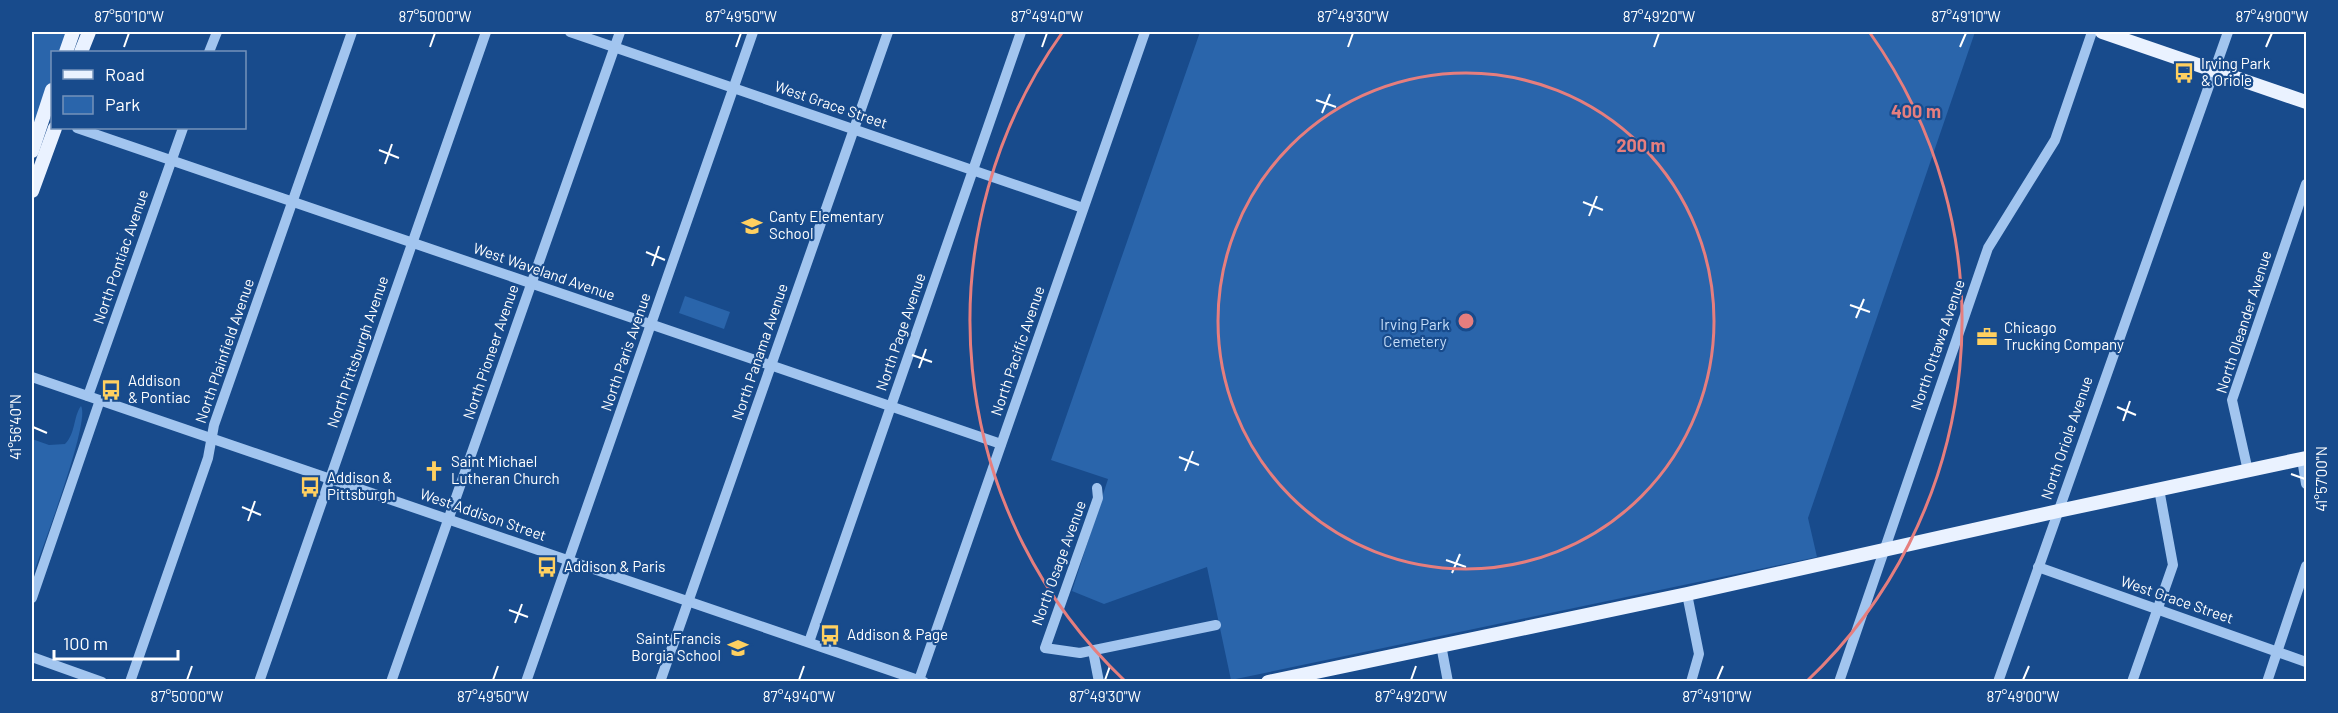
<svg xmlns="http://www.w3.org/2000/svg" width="2338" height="713" viewBox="0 0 2338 713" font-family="Barlow,sans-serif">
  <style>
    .green { fill: #2a65ab }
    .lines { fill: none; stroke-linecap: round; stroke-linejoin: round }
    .minor { stroke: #a2c5ef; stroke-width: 10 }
    .major { stroke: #eaf2ff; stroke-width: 14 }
    .ticks { fill: none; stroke: #fff; stroke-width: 2 }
    .ring { fill: none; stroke: #e67e7e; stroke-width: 3 }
    .labels { text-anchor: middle; stroke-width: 4.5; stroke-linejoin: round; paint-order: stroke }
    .poi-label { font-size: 15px; fill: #fff; stroke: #184b8c; text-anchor: start }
    .street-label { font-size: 15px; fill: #fff; stroke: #184b8c }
    .park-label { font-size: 15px; fill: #c8dffa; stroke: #184b8c }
    .centre { fill: #e67e7e; stroke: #184b8c; stroke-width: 3 }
    .ring-label { font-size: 18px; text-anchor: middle; font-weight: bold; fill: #e67e7e; stroke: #184b8c; stroke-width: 4.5; stroke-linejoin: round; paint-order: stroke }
    .neatline { fill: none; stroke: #fff; stroke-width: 2 }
    .ticks-label { font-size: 15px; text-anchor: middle; fill: #fff }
  </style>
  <rect width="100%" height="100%" fill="#184b8c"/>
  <!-- green -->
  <g class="green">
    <path d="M32,32H69L62,52H52V80L32,139Z"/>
    <path d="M1200,32H1975L1808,518L1817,557L1231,680L1207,567L1104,604L1072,591L1108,479L1051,460Z"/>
    <path d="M685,296L730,312L724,329L679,313Z"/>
    <path d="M81,406C91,421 40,554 32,578V439L49,445L65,444C76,433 73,417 81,406Z"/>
  </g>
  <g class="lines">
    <!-- minor -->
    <g class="minor">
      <path d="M570,32L1083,208"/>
      <path d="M209,52L217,32"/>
      <path d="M77,128L1001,444"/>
      <path d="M32,377L924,682"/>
      <path d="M88,396L183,128"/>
      <path d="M2302,459L2306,484"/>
      <path d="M2248,471L2232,400L2306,184"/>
      <path d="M1097,488L1098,498L1045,648L1080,653L1216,625"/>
      <path d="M2038,567L2306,662"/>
      <path d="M1687,594L1699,654L1691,682"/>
      <path d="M32,598L100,400"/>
      <path d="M809,642L1021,32"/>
      <path d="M1441,645L1448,682"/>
      <path d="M1093,651L1099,682"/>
      <path d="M32,657L102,682"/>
      <path d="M919,680L1145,32"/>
      <path d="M130,682L208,458L214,425L352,32"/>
      <path d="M259,682L486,32"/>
      <path d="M391,682L620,32"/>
      <path d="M526,682L753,32"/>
      <path d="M660,682L888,32"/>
      <path d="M1839,682L1988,248L2055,140L2092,32"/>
      <path d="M1998,682L2228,32"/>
      <path d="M2132,682L2173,565L2159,489"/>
      <path d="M2267,682L2306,566"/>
    </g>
    <!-- major -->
    <g class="major">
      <path d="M2102,32L2306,102"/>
      <path d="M66,52L73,32"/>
      <path d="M81,52L89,32"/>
      <path d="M32,151L52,90"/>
      <path d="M32,191L55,128"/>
      <path d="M1268,682L1687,594L2058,511L2306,458"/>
    </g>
  </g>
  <!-- ticks -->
  <path class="ticks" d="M124,47L129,33M430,47L435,33M736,47L741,33M1042,47L1047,33M1348,47L1353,33M1654,47L1659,33M1960,47L1966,33M2266,47L2272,33M1316,100L1336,107M1322,113L1330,94M379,150L399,158M385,164L392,144M1583,202L1603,210M1589,216L1597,196M646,252L665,260M652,266L659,246M1850,305L1870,312M1856,318L1864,299M912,355L932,362M919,368L926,349M2117,407L2136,415M2123,421L2130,401M33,427L47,433M1179,457L1199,465M1185,471L1193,451M2291,474L2305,479M242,507L261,515M248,521L255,501M1446,560L1466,567M1452,573L1460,554M509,610L528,617M515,623L522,604M187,680L192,666M493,680L498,666M799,680L804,666M1105,680L1110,666M1411,680L1416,666M1717,680L1723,666M2023,680L2029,666"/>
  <!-- distance rings -->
  <g class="ring">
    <circle cx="1466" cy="321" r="248"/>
    <path d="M1125 681A496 496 0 0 1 1062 33M1870 33A496 496 0 0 1 1807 681"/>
  </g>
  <!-- icons -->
  <defs>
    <g id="bus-bare" transform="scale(1.62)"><path d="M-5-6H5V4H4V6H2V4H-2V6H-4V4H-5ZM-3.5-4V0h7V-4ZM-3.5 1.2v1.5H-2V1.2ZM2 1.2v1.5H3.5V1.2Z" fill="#ffd060" stroke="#184b8c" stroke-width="2.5" paint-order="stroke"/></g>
    <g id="school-bare" transform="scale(1.62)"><path d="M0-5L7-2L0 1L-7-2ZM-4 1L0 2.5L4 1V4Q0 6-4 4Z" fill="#ffd060" stroke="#184b8c" stroke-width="2.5" paint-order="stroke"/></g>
    <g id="office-bare" transform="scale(1.62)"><path d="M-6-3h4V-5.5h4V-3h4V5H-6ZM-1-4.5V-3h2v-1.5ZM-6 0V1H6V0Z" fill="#ffd060" stroke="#184b8c" stroke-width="2.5" paint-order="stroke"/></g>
    <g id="church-bare" transform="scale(1.62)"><path d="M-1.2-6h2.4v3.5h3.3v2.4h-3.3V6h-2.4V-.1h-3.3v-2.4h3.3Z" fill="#ffd060" stroke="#184b8c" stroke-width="2.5" paint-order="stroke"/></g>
  </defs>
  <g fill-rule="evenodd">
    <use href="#bus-bare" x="2184" y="73"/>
    <use href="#school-bare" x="752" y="226"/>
    <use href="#office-bare" x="1987" y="337"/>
    <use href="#bus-bare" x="111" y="390"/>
    <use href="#church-bare" x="434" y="471"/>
    <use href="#bus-bare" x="310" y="487"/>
    <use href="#bus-bare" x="547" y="567"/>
    <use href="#bus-bare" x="830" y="635"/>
    <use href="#school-bare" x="738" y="648"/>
  </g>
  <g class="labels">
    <!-- poi labels -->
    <g class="poi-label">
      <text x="2201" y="69">Irving Park<tspan x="2201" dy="17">&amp; Oriole</tspan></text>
      <text x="769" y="222">Canty Elementary<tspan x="769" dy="17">School</tspan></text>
      <text x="2004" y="333">Chicago<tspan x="2004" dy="17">Trucking Company</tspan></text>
      <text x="128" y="386">Addison<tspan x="128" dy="17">&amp; Pontiac</tspan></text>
      <text x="451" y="467">Saint Michael<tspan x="451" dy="17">Lutheran Church</tspan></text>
      <text x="327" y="483">Addison &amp;<tspan x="327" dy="17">Pittsburgh</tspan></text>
      <text x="564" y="572">Addison &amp; Paris</text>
      <text x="847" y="640">Addison &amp; Page</text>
      <text x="721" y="644" text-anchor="end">Saint Francis<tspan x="721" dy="17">Borgia School</tspan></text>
    </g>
    <!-- street labels -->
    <g class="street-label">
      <text transform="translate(831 105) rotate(19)" y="5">West Grace Street</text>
      <text transform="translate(121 257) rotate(-71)" y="5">North Pontiac Avenue</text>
      <text transform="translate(544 272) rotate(19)" y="5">West Waveland Avenue</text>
      <text transform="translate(2244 322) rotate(-72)" y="5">North Oleander Avenue</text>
      <text transform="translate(901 332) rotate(-71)" y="5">North Page Avenue</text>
      <text transform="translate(1938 345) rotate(-71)" y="5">North Ottawa Avenue</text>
      <text transform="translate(225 351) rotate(-71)" y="5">North Plainfield Avenue</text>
      <text transform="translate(1018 351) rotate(-71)" y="5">North Pacific Avenue</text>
      <text transform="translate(358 352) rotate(-71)" y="5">North Pittsburgh Avenue</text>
      <text transform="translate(491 352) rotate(-71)" y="5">North Pioneer Avenue</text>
      <text transform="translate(626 352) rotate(-71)" y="5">North Paris Avenue</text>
      <text transform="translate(760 352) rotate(-71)" y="5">North Panama Avenue</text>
      <text transform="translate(2067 438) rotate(-71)" y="5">North Oriole Avenue</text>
      <text transform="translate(483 515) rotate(19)" y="5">West Addison Street</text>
      <text transform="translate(1059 563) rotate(-70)" y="5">North Osage Avenue</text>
      <text transform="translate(2177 600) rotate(19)" y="5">West Grace Street</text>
    </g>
    <!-- park labels -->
    <g class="park-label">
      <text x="1415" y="330">Irving Park<tspan x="1415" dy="17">Cemetery</tspan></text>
    </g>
  </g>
  <circle cx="1466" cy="321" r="9" class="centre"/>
  <g class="ring-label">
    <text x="1916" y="118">400 m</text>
    <text x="1641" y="152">200 m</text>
  </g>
  <!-- border -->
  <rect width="2338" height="713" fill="none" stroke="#184b8c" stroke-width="66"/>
  <!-- legend -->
  <rect x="51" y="51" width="195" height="78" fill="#184b8c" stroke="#7493ba" stroke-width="1.5"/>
  <rect x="63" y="70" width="30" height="9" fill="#eaf2ff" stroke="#7493ba" stroke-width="1.5"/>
  <text x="105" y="81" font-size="18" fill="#ffffff">Road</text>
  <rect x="63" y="96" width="30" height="18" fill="#2a65ab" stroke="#7493ba" stroke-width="1.5"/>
  <text x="105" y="111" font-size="18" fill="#ffffff">Park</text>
  <!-- scale -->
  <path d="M54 650v9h124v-9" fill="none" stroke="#ffffff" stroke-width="3"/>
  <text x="63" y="650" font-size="18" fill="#ffffff" stroke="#184b8c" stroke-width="4.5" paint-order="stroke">100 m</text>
  <rect x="33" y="33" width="2272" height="647" class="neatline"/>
  <g class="ticks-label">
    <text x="129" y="22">87°50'10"W</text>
    <text x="435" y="22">87°50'00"W</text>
    <text x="741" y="22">87°49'50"W</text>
    <text x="1047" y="22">87°49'40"W</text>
    <text x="1353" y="22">87°49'30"W</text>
    <text x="1659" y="22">87°49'20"W</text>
    <text x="1966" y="22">87°49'10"W</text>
    <text x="2272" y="22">87°49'00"W</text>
    <text transform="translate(16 427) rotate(-90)" y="5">41°56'40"N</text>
    <text transform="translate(2322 479) rotate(-90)" y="5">41°57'00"N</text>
    <text x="187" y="702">87°50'00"W</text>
    <text x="493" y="702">87°49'50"W</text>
    <text x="799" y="702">87°49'40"W</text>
    <text x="1105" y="702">87°49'30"W</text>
    <text x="1411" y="702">87°49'20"W</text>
    <text x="1717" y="702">87°49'10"W</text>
    <text x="2023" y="702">87°49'00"W</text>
  </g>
</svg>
